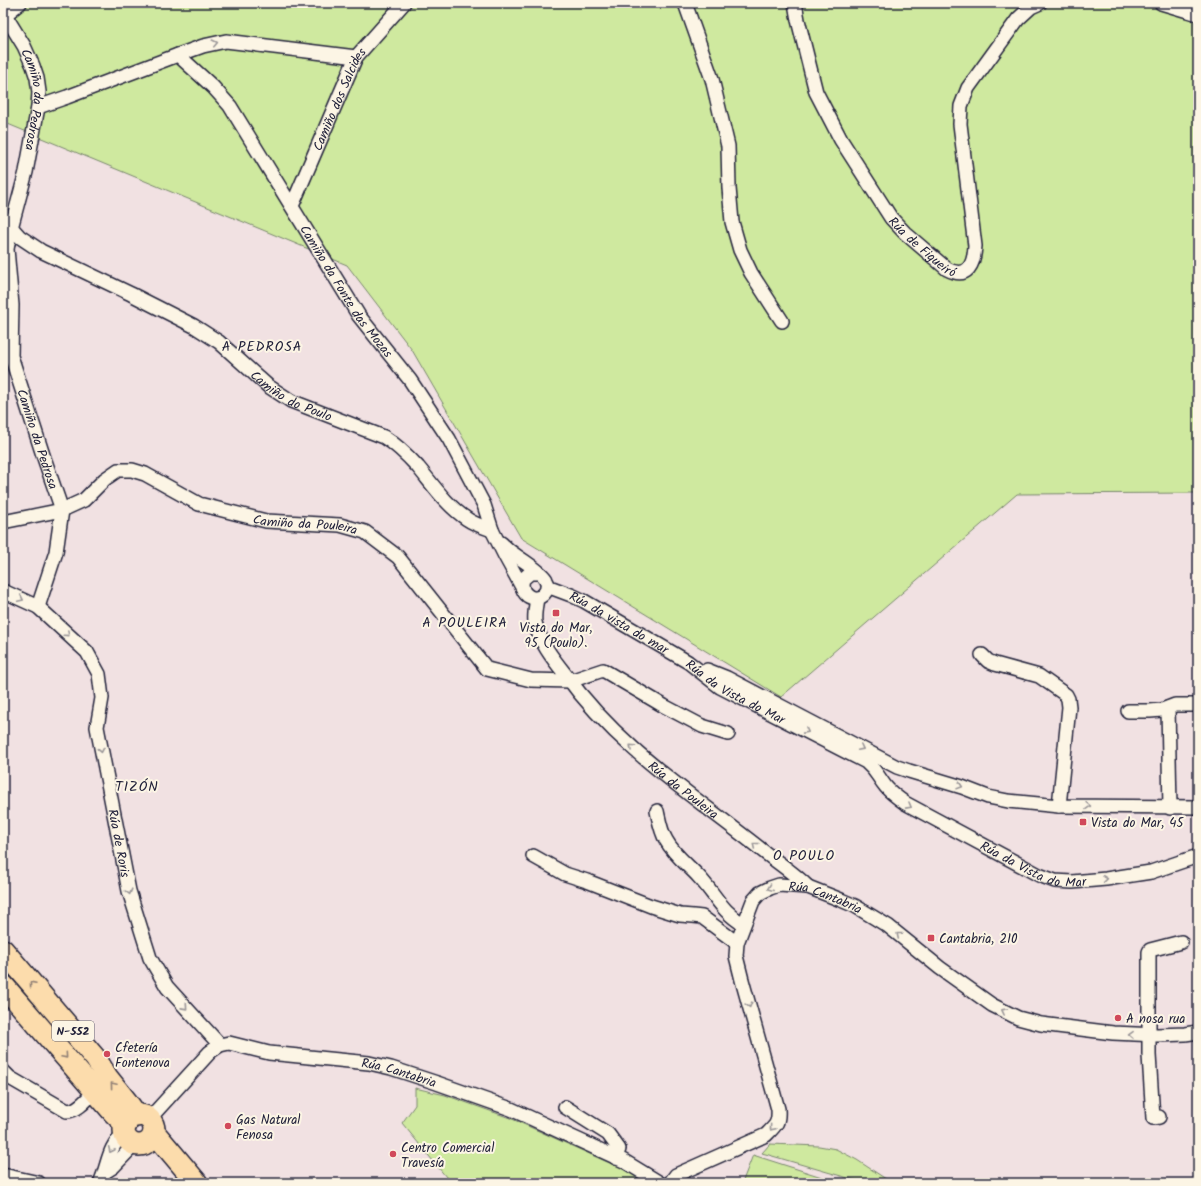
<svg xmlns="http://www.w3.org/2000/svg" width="1201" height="1186" viewBox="0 0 1201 1186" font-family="Kalam,sans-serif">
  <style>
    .green { fill: #cfe99f; stroke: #78866d }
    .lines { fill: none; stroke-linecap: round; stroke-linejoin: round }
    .minor-casing { stroke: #22223b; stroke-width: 16 }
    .primary-casing { stroke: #22223b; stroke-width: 24 }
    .minor { stroke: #fcf5e5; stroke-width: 13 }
    .primary { stroke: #fcdcac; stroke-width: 21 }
    .oneway { stroke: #9a9698 }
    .oneway2 { stroke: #8f7f74 }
    .poi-dot { fill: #d1495b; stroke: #fcf5e5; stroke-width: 1.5 }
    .labels { text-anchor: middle; stroke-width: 4; stroke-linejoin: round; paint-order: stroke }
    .shield { fill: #fcf5e5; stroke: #63616e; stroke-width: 1 }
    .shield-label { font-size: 12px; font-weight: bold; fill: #22223b }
    .street-label { font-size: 13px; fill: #22223b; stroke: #fcf5e5 }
    .poi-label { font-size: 13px; fill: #22223b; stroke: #fcf5e5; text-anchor: start }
    .neighbourhood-label { font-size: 14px; letter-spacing: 1px; fill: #22223b; stroke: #fcf5e5 }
  </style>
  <rect width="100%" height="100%" fill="#f1e1e2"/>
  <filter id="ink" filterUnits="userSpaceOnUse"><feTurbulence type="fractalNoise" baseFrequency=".025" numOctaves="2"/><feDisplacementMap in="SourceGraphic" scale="8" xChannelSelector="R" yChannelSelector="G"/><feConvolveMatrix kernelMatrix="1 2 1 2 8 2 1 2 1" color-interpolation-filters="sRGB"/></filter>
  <g filter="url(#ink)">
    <!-- green -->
    <g class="green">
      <path d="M3,3H1198V493L1017,494L781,697L521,538L412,350L347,265L3,122Z"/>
      <path d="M415,1088L445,1095L510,1118L614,1165L628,1167L654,1183H451L402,1123L415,1105Z"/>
      <path d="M770,1144L819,1146L836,1149L857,1160L892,1183H865L762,1153Z"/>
      <path d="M753,1155L828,1179L827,1183H742Z"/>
    </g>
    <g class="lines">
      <!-- minor casing -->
      <g class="minor-casing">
        <g id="minor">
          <path d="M687,3L686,6L712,79L728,146L729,188L732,222L740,250L751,273L782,321"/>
          <path id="s1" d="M795,3L798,20L816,92L841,140L891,218L905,233L947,269C968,280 974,264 975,246L960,124L961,106L968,88L1018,19L1031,7L1040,3"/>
          <path d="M1161,3L1198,14"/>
          <path id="s2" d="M5,15L24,46L33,66L37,78L39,92L38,107L26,172L11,228L7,249L12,305L11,356L43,455L62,510L56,552L38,607"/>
          <path d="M3,19L5,15L20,3"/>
          <path d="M178,55L203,46L226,41L356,57"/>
          <path id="s3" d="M38,107L67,97L178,55L213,87L230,106L359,316L410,380L449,439L484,505L492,530L505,556L522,587"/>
          <path id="s4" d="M292,206L356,57L404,3"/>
          <path id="s5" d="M3,218L20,237L41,251L131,294L194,326L219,342L268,386L291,401L384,437C397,445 408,456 418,467C433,485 447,506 467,519C474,524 483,527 492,530"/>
          <path id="s6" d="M3,522L62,510L84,500L105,479L118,470H132L145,474L199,504L266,521L340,525L365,532L398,557L487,669L531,680L570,681L603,670L664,706L702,726L728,734"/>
          <path d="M501,543C506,548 512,553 518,557C524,561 544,574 546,580C548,583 548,588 546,591C537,606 518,595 523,579L530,573H539"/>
          <path id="s7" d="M547,586L571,595L584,601L688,662L720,687L866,762C877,771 877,776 886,787C891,793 898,798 905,803L1039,875L1055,881L1072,882L1106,879L1151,872L1198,856"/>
          <path id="s8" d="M3,591L38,607L87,652L99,674L102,698L97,727L129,891L150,958L167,987L220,1045"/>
          <path id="s9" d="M537,598C536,605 534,614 535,622C539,641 553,659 565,674C618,748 693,795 763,851C778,863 794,873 808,887"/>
          <path d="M982,655L988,661L995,664L1039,676L1066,695L1068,699L1069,707L1059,806"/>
          <path d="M707,670L727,678L897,767L909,771L962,787L988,797L1008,801L1059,806L1198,807"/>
          <path d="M1168,708L1170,808"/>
          <path d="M1128,711H1150L1162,710L1175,705H1198"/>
          <path d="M657,811C659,820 661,832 666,840C674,855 688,865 699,877C715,894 722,912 743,924"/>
          <path d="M533,856L565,874L587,881L651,906L680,915L693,916L702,917L737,943"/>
          <path d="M3,1071L10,1078L67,1111C78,1111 87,1099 95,1091"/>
          <path d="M565,1107L608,1134L619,1149L616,1158"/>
          <path d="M1159,1117L1153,1118L1149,1055V952L1150,950L1181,942"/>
          <path id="s10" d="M149,1119L210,1052L220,1045L229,1043L269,1053L369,1063L391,1068L437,1083L511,1109L624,1161L660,1183"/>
          <path d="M105,1172L113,1167L135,1144"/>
          <path d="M3,1175L39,1183"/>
          <path d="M100,1183C109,1164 107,1148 125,1132"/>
          <path id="s11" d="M670,1183L676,1175L766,1135C776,1125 779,1123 778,1109L742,980L736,956L737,943L753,901L760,893L770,888L779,885L808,887L841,900L855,906L888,926L940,968L992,1005L1018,1018L1041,1024L1113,1033L1157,1035L1185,1034L1198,1032"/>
        </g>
      </g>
      <!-- primary casing -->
      <g class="primary-casing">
        <g id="primary">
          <path d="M3,950L96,1059L107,1077L127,1102L137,1116"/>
          <path d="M3,985L113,1112L126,1125"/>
          <circle cx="139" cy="1130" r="15"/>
          <path d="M154,1132L197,1183"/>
        </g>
      </g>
      <!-- minor -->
      <use href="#minor" class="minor"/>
      <!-- primary -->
      <use href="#primary" class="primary"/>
    </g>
    <!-- one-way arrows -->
    <defs><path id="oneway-chevron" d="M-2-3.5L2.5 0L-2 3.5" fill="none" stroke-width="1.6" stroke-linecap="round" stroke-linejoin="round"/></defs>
    <g class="oneway">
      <use href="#oneway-chevron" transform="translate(215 43) rotate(-13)"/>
      <use href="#oneway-chevron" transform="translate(21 599) rotate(25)"/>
      <use href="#oneway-chevron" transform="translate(67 634) rotate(42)"/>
      <use href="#oneway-chevron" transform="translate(806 731) rotate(28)"/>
      <use href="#oneway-chevron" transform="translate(632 747) rotate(-137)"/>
      <use href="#oneway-chevron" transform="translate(861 748) rotate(27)"/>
      <use href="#oneway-chevron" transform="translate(101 750) rotate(79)"/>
      <use href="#oneway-chevron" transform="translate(960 786) rotate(18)"/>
      <use href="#oneway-chevron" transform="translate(909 806) rotate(29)"/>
      <use href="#oneway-chevron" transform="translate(1088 806) rotate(1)"/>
      <use href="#oneway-chevron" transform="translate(755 845) rotate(-141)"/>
      <use href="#oneway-chevron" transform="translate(1105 879) rotate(-6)"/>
      <use href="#oneway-chevron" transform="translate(770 888) rotate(158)"/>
      <use href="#oneway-chevron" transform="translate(129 892) rotate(75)"/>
      <use href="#oneway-chevron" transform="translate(899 935) rotate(-141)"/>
      <use href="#oneway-chevron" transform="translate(749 1005) rotate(74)"/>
      <use href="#oneway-chevron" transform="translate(185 1007) rotate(48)"/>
      <use href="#oneway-chevron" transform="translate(1004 1011) rotate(-153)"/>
      <use href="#oneway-chevron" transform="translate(1131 1035) rotate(-178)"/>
      <use href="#oneway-chevron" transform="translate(772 1128) rotate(131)"/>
      <use href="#oneway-chevron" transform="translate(111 1150) rotate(115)"/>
    </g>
    <g class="oneway2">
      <use href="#oneway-chevron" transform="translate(32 984) rotate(-131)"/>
      <use href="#oneway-chevron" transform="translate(65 1056) rotate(49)"/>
      <use href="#oneway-chevron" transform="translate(113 1085) rotate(-130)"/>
    </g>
  </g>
  <!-- markers -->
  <g class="poi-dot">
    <rect x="552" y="609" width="8" height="8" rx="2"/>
    <rect x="1079" y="818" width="8" height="8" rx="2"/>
    <rect x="927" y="934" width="8" height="8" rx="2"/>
    <circle cx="1118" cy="1018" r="4"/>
    <circle cx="107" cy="1054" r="4"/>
    <circle cx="228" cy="1126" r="4"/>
    <circle cx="393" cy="1154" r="4"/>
  </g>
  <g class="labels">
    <!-- shield labels -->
    <rect class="shield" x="52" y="1021" width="42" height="20" rx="3"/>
    <g class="shield-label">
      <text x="73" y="1035">N-552</text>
    </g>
    <!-- street labels -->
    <g class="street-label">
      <text dy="5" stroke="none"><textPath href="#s2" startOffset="92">Camiño da Pedrosa</textPath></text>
      <text dy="5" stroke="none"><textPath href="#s4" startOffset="117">Camiño dos Salcides</textPath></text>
      <text dy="5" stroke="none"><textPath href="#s1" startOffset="281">Rúa de Figueiró</textPath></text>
      <text dy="5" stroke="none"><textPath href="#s3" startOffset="441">Camiño da Fonte das Mozas</textPath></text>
      <text dy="5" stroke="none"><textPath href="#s5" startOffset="342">Camiño do Poulo</textPath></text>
      <text dy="5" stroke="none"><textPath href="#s2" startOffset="440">Camiño da Pedrosa</textPath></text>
      <text dy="5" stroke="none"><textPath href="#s6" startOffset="328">Camiño da Pouleira</textPath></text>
      <text dy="5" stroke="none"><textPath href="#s7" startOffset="81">Rúa da vista do mar</textPath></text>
      <text dy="5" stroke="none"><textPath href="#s7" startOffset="217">Rúa da Vista do Mar</textPath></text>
      <text dy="5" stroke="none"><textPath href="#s9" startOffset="251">Rúa da Pouleira</textPath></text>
      <text dy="5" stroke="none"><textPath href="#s8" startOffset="302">Rúa de Roris</textPath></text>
      <text dy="5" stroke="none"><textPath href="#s7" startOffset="566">Rúa da Vista do Mar</textPath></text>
      <text dy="5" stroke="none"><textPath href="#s11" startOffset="435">Rúa Cantabria</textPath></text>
      <text dy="5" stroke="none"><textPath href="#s10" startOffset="285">Rúa Cantabria</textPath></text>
    </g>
    <!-- poi labels -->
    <g class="poi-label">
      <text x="556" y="632" text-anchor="middle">Vista do Mar,<tspan x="556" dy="15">95 (Poulo).</tspan></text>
      <text x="1091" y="827">Vista do Mar, 45</text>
      <text x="939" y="943">Cantabria, 210</text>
      <text x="1126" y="1023">A nosa rua</text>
      <text x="115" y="1052">Cfetería<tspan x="115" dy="15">Fontenova</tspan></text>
      <text x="236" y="1124">Gas Natural<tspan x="236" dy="15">Fenosa</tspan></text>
      <text x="401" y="1152">Centro Comercial<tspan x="401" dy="15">Travesía</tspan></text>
    </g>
    <!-- neighbourhood labels -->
    <g class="neighbourhood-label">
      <text x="262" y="351">A PEDROSA</text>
      <text x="465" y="627">A POULEIRA</text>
      <text x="137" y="791">TIZÓN</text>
      <text x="804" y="860">O POULO</text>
    </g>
  </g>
  <!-- margin -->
  <rect width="1201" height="1186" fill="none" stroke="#fcf5e5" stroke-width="16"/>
  <rect x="8" y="8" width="1185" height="1170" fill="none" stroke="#22223b" stroke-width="1.5" filter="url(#ink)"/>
</svg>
